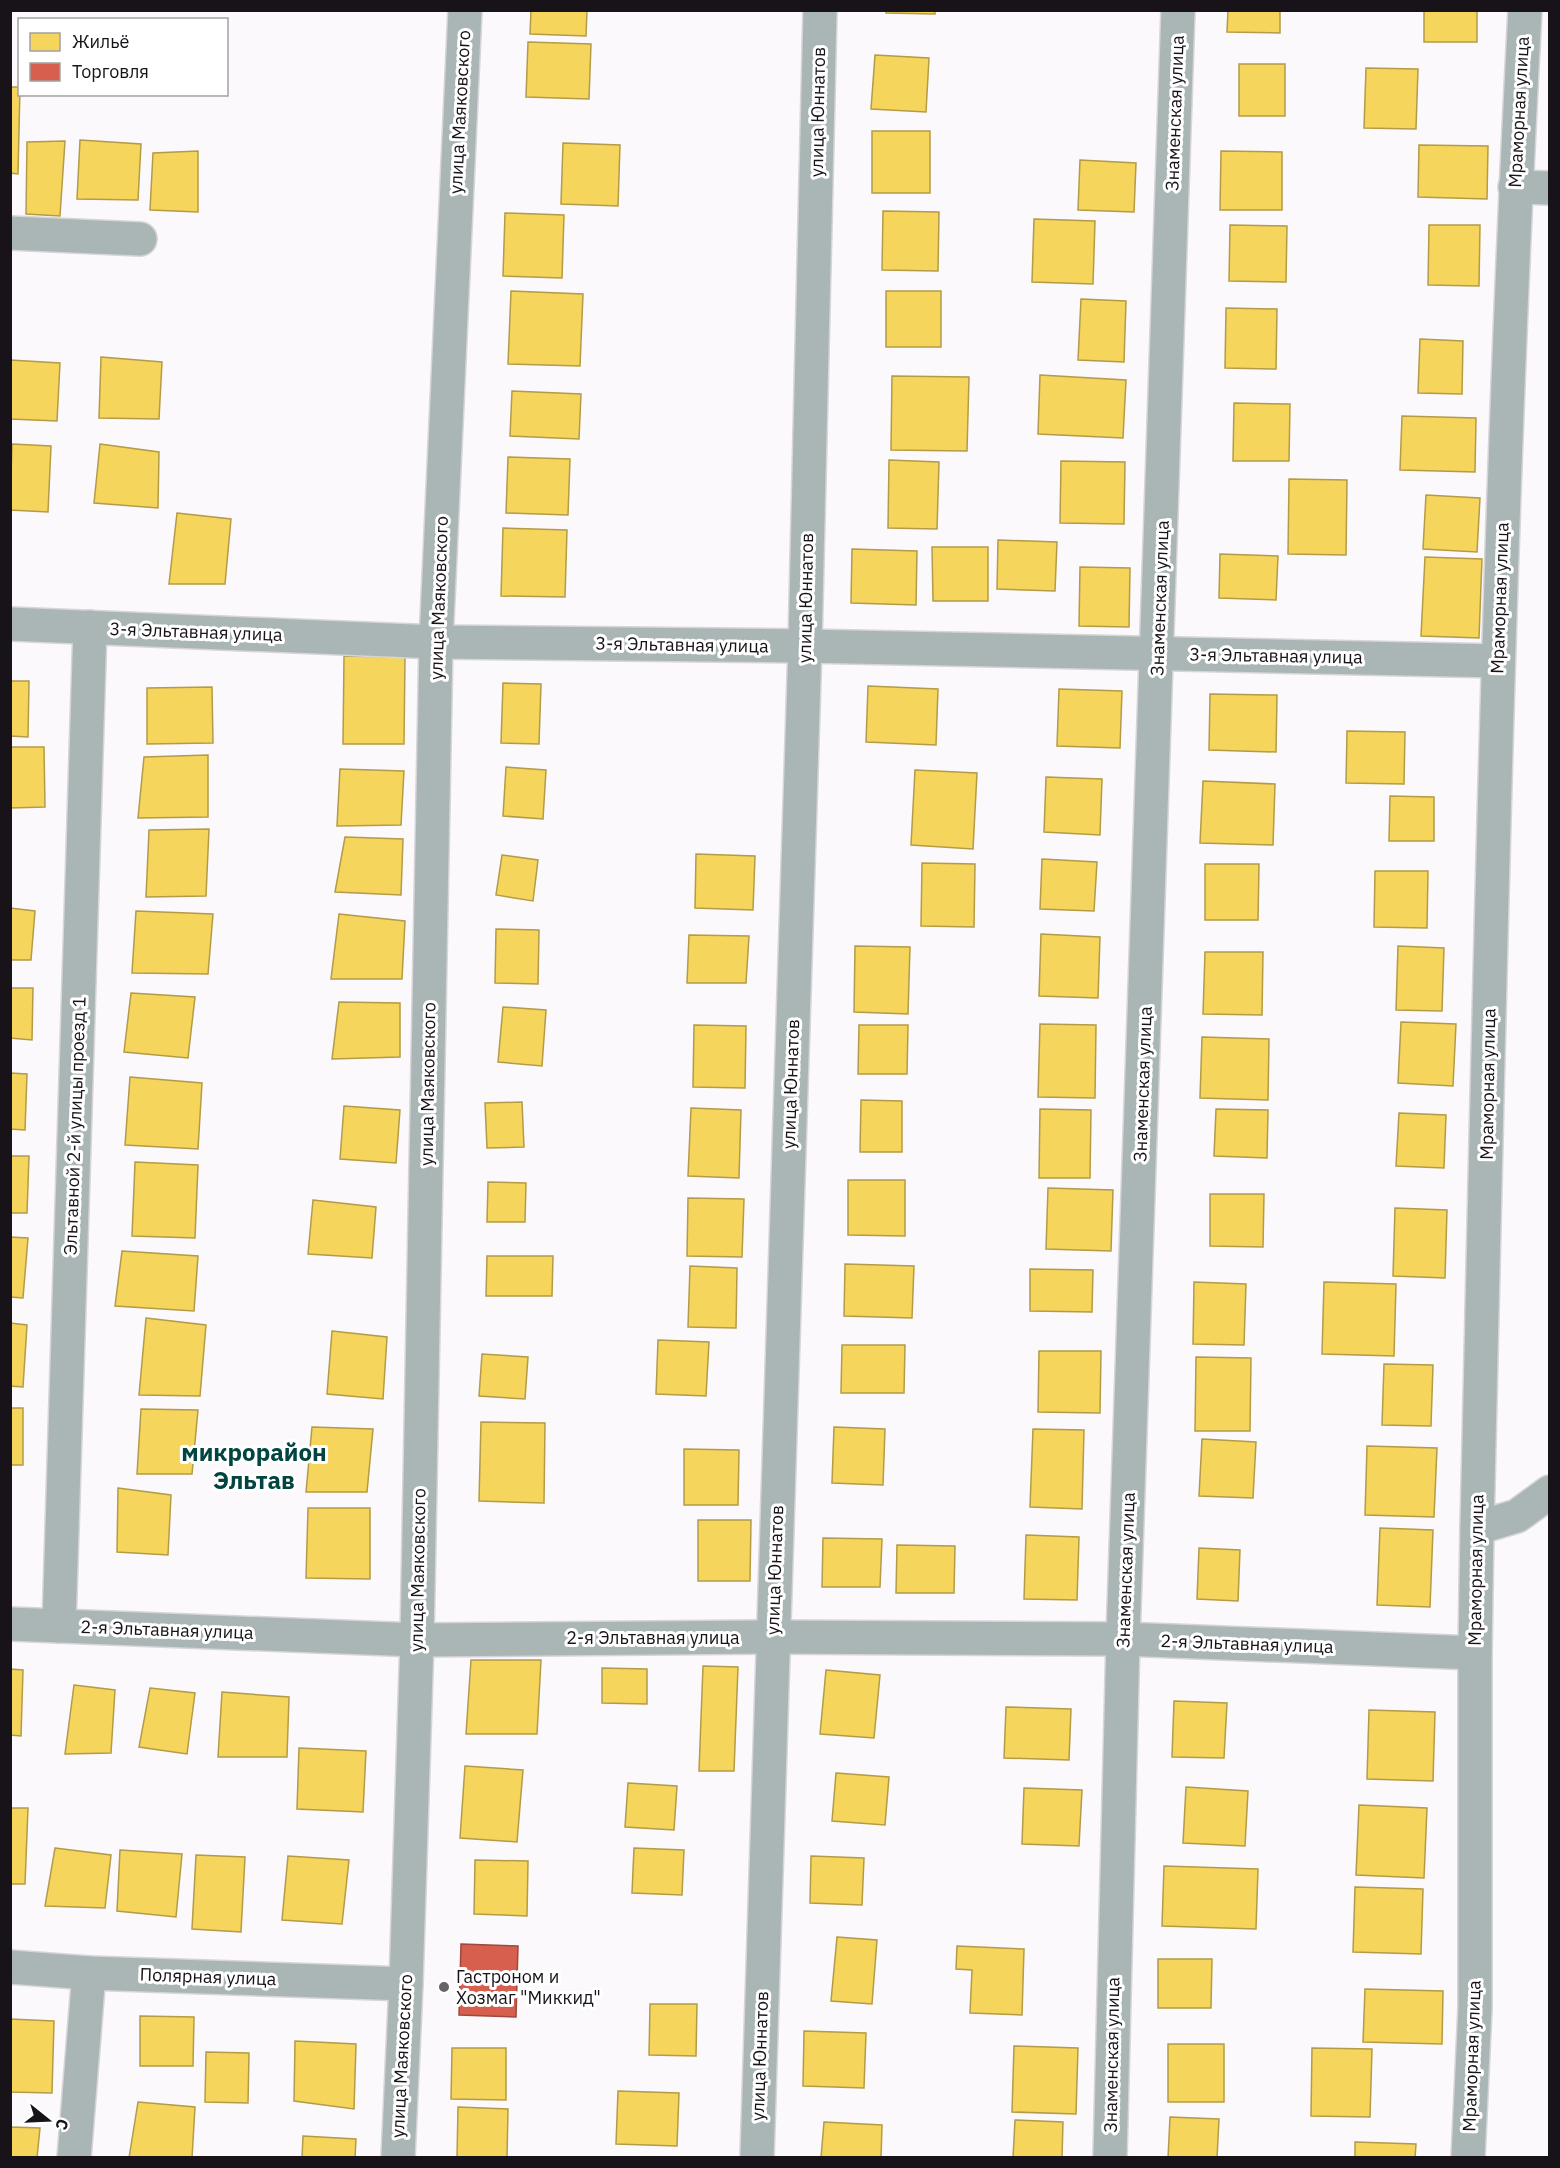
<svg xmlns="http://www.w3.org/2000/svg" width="1560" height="2168" viewBox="0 0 1560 2168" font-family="'IBM Plex Sans',sans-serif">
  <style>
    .homes { fill: #f6d55c; stroke: #b39b48; stroke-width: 1.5 }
    .shops { fill: #d6604d; stroke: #9d493d; stroke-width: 1.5 }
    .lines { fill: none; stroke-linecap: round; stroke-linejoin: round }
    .minor-casing { stroke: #d7d5d8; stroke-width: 36 }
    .minor { stroke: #aab6b5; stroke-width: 33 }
    .poi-dot { fill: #676468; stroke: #fff; stroke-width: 2 }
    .labels { text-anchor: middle; stroke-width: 6; stroke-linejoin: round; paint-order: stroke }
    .street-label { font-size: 18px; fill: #171318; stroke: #fff }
    .poi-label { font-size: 18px; fill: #171318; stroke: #fff; text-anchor: start }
    .district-label { font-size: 24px; font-weight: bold; fill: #014440; stroke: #fff }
  </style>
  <rect width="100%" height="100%" fill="#fcf9fd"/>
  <!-- homes -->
  <g class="homes">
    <path d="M531,10H587L586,36L530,34Z"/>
    <path d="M886,10H935V14L886,13Z"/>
    <path d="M1228,10H1280V33L1227,32Z"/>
    <rect x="1424" y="10" width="53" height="32"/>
    <path d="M528,42L591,44L589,99L526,97Z"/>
    <path d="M875,55L929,58L926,112L871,109Z"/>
    <rect x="1239" y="64" width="46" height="52"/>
    <path d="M1366,68L1418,69L1416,129L1364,128Z"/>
    <path d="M10,87H20L18,174L10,173Z"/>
    <rect x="872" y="131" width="58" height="62"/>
    <path d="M80,140L141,144L138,200L77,199Z"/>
    <path d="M65,141L60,216L26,214L27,142Z"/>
    <path d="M563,143L620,145L618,206L561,204Z"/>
    <path d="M1419,145L1488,146L1487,199L1418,197Z"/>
    <path d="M198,151V212L150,210L153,153Z"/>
    <path d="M1221,151L1282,152V210H1220Z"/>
    <path d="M1080,160L1136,163L1134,212L1078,210Z"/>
    <path d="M883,211L939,212L938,271L882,270Z"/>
    <path d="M505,213L564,215L562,278L503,276Z"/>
    <path d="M1034,219L1095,221L1093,284L1032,282Z"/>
    <path d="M1230,225L1287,226L1286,282L1229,281Z"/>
    <path d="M1429,225H1480L1479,286L1428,285Z"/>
    <path d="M511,291L583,294L580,366L508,364Z"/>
    <rect x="886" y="291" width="55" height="56"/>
    <path d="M1081,299L1126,301L1124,362L1078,360Z"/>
    <path d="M1226,308L1277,309L1276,369L1225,368Z"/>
    <path d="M1420,339L1463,341L1462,394L1418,393Z"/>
    <path d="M101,357L162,362L159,419L99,418Z"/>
    <path d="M10,360L60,363L57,421L10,419Z"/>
    <path d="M1040,375L1126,380L1123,438L1038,434Z"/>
    <path d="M892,376L969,377L967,451L891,450Z"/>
    <path d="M512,391L581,394L579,439L510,436Z"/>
    <path d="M1234,403L1290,404L1289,461H1233Z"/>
    <path d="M1402,416L1476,418L1475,472L1400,470Z"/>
    <path d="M12,444L51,446L48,512L10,510Z"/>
    <path d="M100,444L159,452L158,508L94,503Z"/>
    <path d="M508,457L570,459L568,515L506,513Z"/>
    <path d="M889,460L939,462L937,529L888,528Z"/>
    <path d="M1061,461L1125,462L1124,524L1060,523Z"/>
    <path d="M1289,479L1347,480L1346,555L1288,554Z"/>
    <path d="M1426,495L1480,498L1477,552L1423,549Z"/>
    <path d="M177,513L231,519L225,584H169Z"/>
    <path d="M503,528L567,530L565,597L501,596Z"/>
    <path d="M998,540L1057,542L1055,591L997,589Z"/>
    <path d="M932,547H988V601H933Z"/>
    <path d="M852,549L917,551L916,605L851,603Z"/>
    <path d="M1220,554L1278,556L1276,600L1219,598Z"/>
    <path d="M1425,557L1482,559L1479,638L1421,636Z"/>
    <path d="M1080,567L1130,568L1129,627L1079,626Z"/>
    <path d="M344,656L405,657L404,744H343Z"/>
    <path d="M10,681H29L28,737L10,736Z"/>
    <path d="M503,683L541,684L539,744L501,743Z"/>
    <path d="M868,686L938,689L936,745L866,742Z"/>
    <path d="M212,687L213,743L147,744V688Z"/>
    <path d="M1059,689L1122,691L1120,748L1057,746Z"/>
    <path d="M1210,694L1277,695L1276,752L1209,750Z"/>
    <path d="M1347,731L1405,732L1404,784L1346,783Z"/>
    <path d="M10,747H44L45,807L10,808Z"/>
    <path d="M208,755V817L138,818L144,757Z"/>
    <path d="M506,767L546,770L543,819L503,816Z"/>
    <path d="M340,769L404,771L401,825L337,826Z"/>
    <path d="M915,770L977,773L973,849L911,845Z"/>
    <path d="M1046,777L1102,779L1100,835L1044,832Z"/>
    <path d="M1203,781L1275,784L1273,845L1200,843Z"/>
    <path d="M1390,796L1434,797V841H1389Z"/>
    <path d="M209,829L206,896L146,897L149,830Z"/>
    <path d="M345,837L403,839L401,895L335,892Z"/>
    <path d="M696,854L755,856L753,910L695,908Z"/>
    <path d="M502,855L538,860L533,901L496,895Z"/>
    <path d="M1042,859L1097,862L1094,911L1040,909Z"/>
    <path d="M922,863L975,864L974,927L921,926Z"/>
    <path d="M1205,864H1259L1258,920H1205Z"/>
    <path d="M1375,871H1428L1427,928L1374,927Z"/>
    <path d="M10,908L35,911L31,960H10Z"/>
    <path d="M136,911L213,914L208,974L132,973Z"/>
    <path d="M339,914L405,921L402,979H331Z"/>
    <path d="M496,929L539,930L538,984L495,983Z"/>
    <path d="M1041,934L1100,937L1098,998L1039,996Z"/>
    <path d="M689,935L749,936L746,983H687Z"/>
    <path d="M855,946L910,947L908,1014L854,1012Z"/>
    <path d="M1398,946L1444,948L1442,1011L1396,1010Z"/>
    <path d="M1205,952H1263L1262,1015L1203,1014Z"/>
    <path d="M10,988H33L32,1040L10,1038Z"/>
    <path d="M131,993L195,997L188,1058L124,1052Z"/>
    <path d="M339,1002L400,1003V1057L332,1059Z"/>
    <path d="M503,1007L546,1010L542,1066L498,1062Z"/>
    <path d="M1401,1022L1456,1024L1453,1086L1398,1083Z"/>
    <path d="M1040,1024L1096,1025L1095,1098L1038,1097Z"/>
    <path d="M694,1025L746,1026L745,1088L693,1087Z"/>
    <path d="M859,1025H908L907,1074H858Z"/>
    <path d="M1202,1037L1269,1039L1268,1100L1200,1098Z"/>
    <path d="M10,1073L27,1074L25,1130L10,1129Z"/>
    <path d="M130,1077L202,1083L198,1149L125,1145Z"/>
    <path d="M861,1100L902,1101V1152H860Z"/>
    <path d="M522,1102L524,1147L487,1148L485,1103Z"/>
    <path d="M344,1106L400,1110L396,1163L340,1159Z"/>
    <path d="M691,1108L741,1110L739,1178L688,1176Z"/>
    <path d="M1040,1109L1091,1110L1090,1178H1039Z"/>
    <path d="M1216,1109L1268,1110L1267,1158L1214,1156Z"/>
    <path d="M1399,1113L1446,1115L1444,1168L1396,1166Z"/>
    <path d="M10,1156H29L27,1213H10Z"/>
    <path d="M135,1162L198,1165L195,1238L132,1236Z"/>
    <path d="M848,1180H905V1236L848,1235Z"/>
    <path d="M488,1182L526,1183L525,1222H487Z"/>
    <path d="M1048,1188L1113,1190L1111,1251L1046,1249Z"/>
    <path d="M1210,1194H1264L1263,1247L1210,1246Z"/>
    <path d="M688,1198L744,1199L742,1257L687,1256Z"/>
    <path d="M313,1200L376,1207L372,1258L308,1254Z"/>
    <path d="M1395,1208L1447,1210L1445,1278L1393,1276Z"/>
    <path d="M10,1237L28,1238L23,1298L10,1297Z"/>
    <path d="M122,1251L198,1256L194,1311L115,1306Z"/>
    <path d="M487,1256H553L552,1296H486Z"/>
    <path d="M845,1264L914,1266L912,1318L844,1316Z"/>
    <path d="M690,1266L737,1268L736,1328L688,1327Z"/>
    <path d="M1030,1269L1093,1270L1092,1312L1030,1311Z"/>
    <path d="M1194,1282L1246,1284L1244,1345L1193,1344Z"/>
    <path d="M1324,1282L1396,1284L1394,1356L1322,1354Z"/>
    <path d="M146,1318L206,1325L200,1396L139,1395Z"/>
    <path d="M10,1323L27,1325L23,1387L10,1386Z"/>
    <path d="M332,1331L387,1337L383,1399L327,1394Z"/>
    <path d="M658,1340L709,1342L706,1396L656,1394Z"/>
    <path d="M842,1345H905L904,1393H841Z"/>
    <path d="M1039,1351H1101L1100,1413L1038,1412Z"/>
    <path d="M482,1354L528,1357L525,1399L479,1396Z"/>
    <path d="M1196,1357L1251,1358L1250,1431H1195Z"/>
    <path d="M1384,1364L1433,1365L1431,1426L1382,1425Z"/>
    <rect x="10" y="1408" width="13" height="57"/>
    <path d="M141,1409L198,1410L192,1474H137Z"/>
    <path d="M481,1422L545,1423L544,1503L479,1501Z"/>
    <path d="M312,1427L373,1429L367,1492H306Z"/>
    <path d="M834,1427L885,1429L883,1485L832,1483Z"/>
    <path d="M1033,1429L1084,1430L1082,1509L1030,1507Z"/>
    <path d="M1202,1439L1256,1442L1253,1498L1199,1496Z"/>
    <path d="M1367,1446L1437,1448L1434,1517L1365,1515Z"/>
    <path d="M684,1449L739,1450L738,1505H684Z"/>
    <path d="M118,1488L171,1495L168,1555L117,1552Z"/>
    <path d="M308,1508H370V1579L306,1578Z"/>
    <path d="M698,1520H751L750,1581H698Z"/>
    <path d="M1380,1528L1433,1530L1430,1607L1377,1605Z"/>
    <path d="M1026,1535L1079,1537L1077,1600L1024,1599Z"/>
    <path d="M823,1538L882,1539L880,1587H822Z"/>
    <path d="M897,1545L955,1546L954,1593H896Z"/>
    <path d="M1199,1548L1240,1550L1238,1601L1197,1599Z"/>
    <path d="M471,1660H541L537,1734H466Z"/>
    <path d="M703,1666L738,1667L734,1771H699Z"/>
    <path d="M602,1668L647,1669V1704L602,1703Z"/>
    <path d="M10,1669L23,1670L21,1736L10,1735Z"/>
    <path d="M826,1670L880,1675L874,1738L820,1734Z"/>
    <path d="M74,1685L115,1690L111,1753L65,1754Z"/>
    <path d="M150,1688L195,1693L187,1754L139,1747Z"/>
    <path d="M222,1692L289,1697L287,1757H218Z"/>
    <path d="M1174,1701L1227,1703L1224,1758L1172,1757Z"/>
    <path d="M1006,1707L1071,1709L1069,1760L1004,1758Z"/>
    <path d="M1369,1710L1435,1712L1433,1781L1367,1779Z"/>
    <path d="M299,1748L366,1751L363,1812L297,1809Z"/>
    <path d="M465,1766L523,1770L517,1842L460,1838Z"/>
    <path d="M836,1773L889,1777L885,1825L832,1821Z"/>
    <path d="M628,1783L677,1786L674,1830L625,1827Z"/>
    <path d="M1186,1787L1248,1791L1245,1846L1183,1843Z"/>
    <path d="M1024,1788L1082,1790L1079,1846L1022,1844Z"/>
    <path d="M1359,1805L1427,1808L1424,1878L1356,1875Z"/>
    <path d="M10,1808H28L25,1884H10Z"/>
    <path d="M55,1848L111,1855L105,1908L45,1906Z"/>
    <path d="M634,1848L684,1850L682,1895L632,1893Z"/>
    <path d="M120,1850L182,1854L176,1917L117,1911Z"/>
    <path d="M196,1855L245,1857L241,1932L192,1929Z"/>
    <path d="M288,1856L349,1860L342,1924L282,1920Z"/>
    <path d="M811,1856L864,1858L862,1905L810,1903Z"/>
    <path d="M475,1860L528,1861L527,1916L474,1914Z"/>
    <path d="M1164,1866L1258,1869L1256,1929L1162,1926Z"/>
    <path d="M1355,1887L1423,1889L1421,1954L1353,1952Z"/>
    <path d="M837,1937L877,1940L872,2004L831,2001Z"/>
    <path d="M957,1946L1024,1949L1022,2015L970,2013L972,1970L956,1969Z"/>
    <path d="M1158,1959H1212L1211,2008H1158Z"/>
    <path d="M1365,1989L1443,1991L1442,2044L1363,2042Z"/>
    <path d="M650,2004H697L696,2056L649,2055Z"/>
    <path d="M140,2016L194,2017L193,2066H140Z"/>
    <path d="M10,2019L54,2021L52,2093L10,2092Z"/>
    <path d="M804,2031L866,2033L864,2088L803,2086Z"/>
    <path d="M295,2041L356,2044L354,2109L294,2101Z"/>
    <rect x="1168" y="2044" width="56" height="58"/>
    <path d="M1014,2046L1078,2048L1076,2114L1012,2112Z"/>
    <path d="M452,2048H506V2100L451,2099Z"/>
    <path d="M1312,2048L1372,2049L1370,2117L1311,2116Z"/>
    <path d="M206,2052L249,2053L248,2103L205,2102Z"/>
    <path d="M618,2091L679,2093L677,2146L616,2144Z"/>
    <path d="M138,2102L195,2107L192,2158H129Z"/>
    <path d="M458,2107L508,2109L507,2158H457Z"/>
    <path d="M1170,2117L1219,2119L1217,2158H1168Z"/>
    <path d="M1015,2120L1063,2122L1062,2158H1013Z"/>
    <path d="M824,2122L882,2125L881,2158H821Z"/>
    <path d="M10,2127L40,2128L37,2158H10Z"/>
    <path d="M303,2136L356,2139L355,2158H302Z"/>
    <path d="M1355,2142L1416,2144L1415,2158H1355Z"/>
  </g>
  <!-- shops -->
  <path class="shops" d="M461,1944L518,1946L516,2017L459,2015Z"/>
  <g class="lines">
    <!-- minor casing -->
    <g class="minor-casing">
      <g id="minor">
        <path d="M1515,187L1550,188"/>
        <path d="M10,233L140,239"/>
        <path d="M10,624L436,642L805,646L1498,661"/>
        <path d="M1477,1528L1517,1516L1550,1492"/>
        <path d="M10,1624L417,1640L773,1637L1123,1639L1475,1653"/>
        <path d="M59,1626L90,627"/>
        <path d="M10,1967L89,1973L406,1984"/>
        <path d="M74,2158L89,1973"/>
        <path d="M398,2158L406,1984L417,1640L436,642L465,10"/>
        <path d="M757,2158L805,646L820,10"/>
        <path d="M1110,2158L1123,1639L1178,10"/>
        <path d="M1468,2158L1475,2008V1653L1477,1528C1489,1022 1498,516 1525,10"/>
      </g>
    </g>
    <!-- minor -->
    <use href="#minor" class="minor"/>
  </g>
  <!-- markers -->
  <circle class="poi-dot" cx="444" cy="1987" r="6"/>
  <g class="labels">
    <!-- street labels -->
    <g class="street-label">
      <text transform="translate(460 112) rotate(-87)" y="6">улица Маяковского</text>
      <text transform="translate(818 112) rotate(-89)" y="6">улица Юннатов</text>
      <text transform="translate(1519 112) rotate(-87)" y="6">Мраморная улица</text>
      <text transform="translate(1175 113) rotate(-88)" y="6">Знаменская улица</text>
      <text transform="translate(439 598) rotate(-88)" y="6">улица Маяковского</text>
      <text transform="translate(806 598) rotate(-89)" y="6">улица Юннатов</text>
      <text transform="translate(1160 598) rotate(-88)" y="6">Знаменская улица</text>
      <text transform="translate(1500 598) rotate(-88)" y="6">Мраморная улица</text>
      <text transform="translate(196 632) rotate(2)" y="6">3-я Эльтавная улица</text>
      <text transform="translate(682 645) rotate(1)" y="6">3-я Эльтавная улица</text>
      <text transform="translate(1276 656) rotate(1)" y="6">3-я Эльтавная улица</text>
      <text transform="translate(428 1084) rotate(-89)" y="6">улица Маяковского</text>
      <text transform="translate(791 1084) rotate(-88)" y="6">улица Юннатов</text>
      <text transform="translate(1143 1084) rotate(-88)" y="6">Знаменская улица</text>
      <text transform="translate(1488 1084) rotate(-89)" y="6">Мраморная улица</text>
      <text transform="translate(75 1126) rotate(-88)" y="6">Эльтавной 2-й улицы проезд 1</text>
      <text transform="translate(418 1570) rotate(-89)" y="6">улица Маяковского</text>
      <text transform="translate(775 1570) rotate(-88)" y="6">улица Юннатов</text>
      <text transform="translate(1126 1570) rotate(-88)" y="6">Знаменская улица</text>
      <text transform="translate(1476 1570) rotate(-89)" y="6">Мраморная улица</text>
      <text transform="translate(167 1630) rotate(2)" y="6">2-я Эльтавная улица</text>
      <text x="653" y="1644">2-я Эльтавная улица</text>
      <text transform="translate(1247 1644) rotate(2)" y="6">2-я Эльтавная улица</text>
      <text transform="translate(208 1977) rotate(2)" y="6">Полярная улица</text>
      <text transform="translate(1112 2055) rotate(-89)" y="6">Знаменская улица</text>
      <text transform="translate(402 2056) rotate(-87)" y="6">улица Маяковского</text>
      <text transform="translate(760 2056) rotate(-88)" y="6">улица Юннатов</text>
      <text transform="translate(1472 2056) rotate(-88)" y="6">Мраморная улица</text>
    </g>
    <!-- poi labels -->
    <g class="poi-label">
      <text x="456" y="1983">Гастроном и<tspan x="456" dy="21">Хозмаг "Миккид"</tspan></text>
    </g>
    <!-- district labels -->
    <g class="district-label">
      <text x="254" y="1461">микрорайон<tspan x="254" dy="28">Эльтав</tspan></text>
    </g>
  </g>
  <!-- border -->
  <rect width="1560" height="2168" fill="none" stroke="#171318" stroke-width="24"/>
  <!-- legend -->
  <rect x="18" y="18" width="210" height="78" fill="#ffffff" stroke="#a2a1a3" stroke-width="1.5"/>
  <rect x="30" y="33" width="30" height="18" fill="#f6d55c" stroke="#a2a1a3" stroke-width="1.5"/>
  <text x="72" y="48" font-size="18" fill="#171318">Жильё</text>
  <rect x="30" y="63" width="30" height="18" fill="#d6604d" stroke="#a2a1a3" stroke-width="1.5"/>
  <text x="72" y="78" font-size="18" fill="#171318">Торговля</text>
  <!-- north arrow -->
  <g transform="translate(48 2120) rotate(108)" stroke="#ffffff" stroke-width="4.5" paint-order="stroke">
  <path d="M0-4.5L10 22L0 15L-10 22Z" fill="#171318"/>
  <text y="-9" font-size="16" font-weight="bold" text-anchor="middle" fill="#171318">С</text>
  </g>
</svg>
